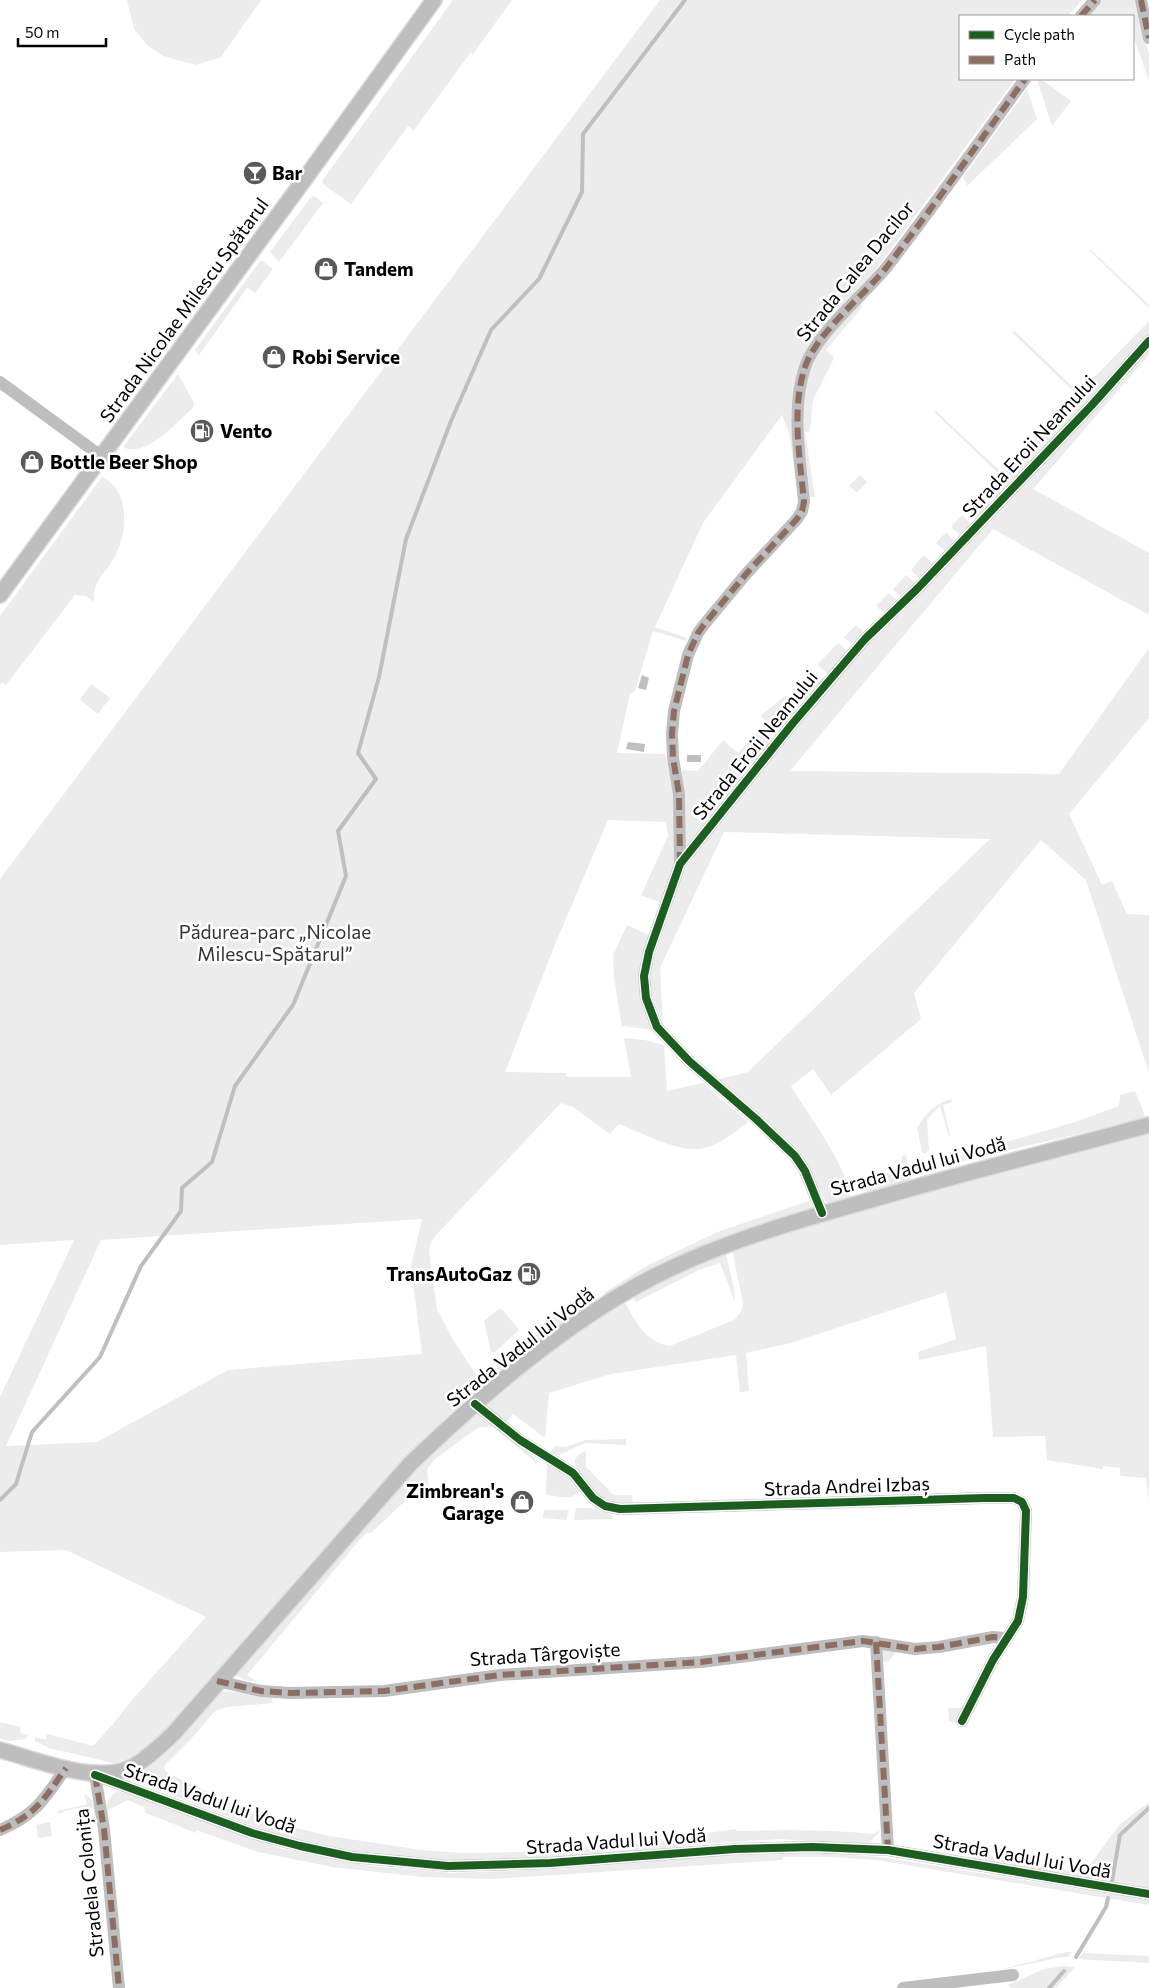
<svg xmlns="http://www.w3.org/2000/svg" width="1149" height="1988" viewBox="0 0 1149 1988" font-family="Commissioner,sans-serif">
  <style>
    .green { fill: #ececec; fill-rule: evenodd }
    .water { fill: #bfbfbf }
    .lines { fill: none; stroke-linecap: round; stroke-linejoin: round }
    .stream { stroke: #bfbfbf; stroke-width: 4 }
    .major-casing { stroke: #dbdbdb; stroke-width: 18 }
    .minor { stroke: #bebebe; stroke-width: 12 }
    .major { stroke: #bebebe; stroke-width: 15 }
    .quiet { stroke: #8d6e63; stroke-width: 6; stroke-dasharray: 12 6; stroke-linecap: butt }
    .cycleway-casing { stroke: #fff; stroke-width: 11 }
    .cycleway { stroke: #1b5e20; stroke-width: 8 }
    .labels { text-anchor: middle; stroke-width: 5; stroke-linejoin: round; paint-order: stroke }
    .poi-label { font-size: 19px; font-weight: bold; fill: #000; stroke: #fff; text-anchor: start }
    .street-label { font-size: 19px; fill: #000; stroke: #fff }
    .park-label { font-size: 19px; fill: #333; stroke: #fff }
  </style>
  <rect width="100%" height="100%" fill="#fff"/>
  <!-- green -->
  <g class="green">
    <path d="M127,0H261L221,57L196,65L163,56L147,45L134,29Z"/>
    <path d="M453,0H512L473,54L471,52L414,130L408,126L351,204L324,185L322,181Z"/>
    <path d="M660,0H1082L1068,16H960V79H1015L859,293L802,360L797,489L789,433L782,415L703,523L655,627L687,638L686,641L653,631L635,691L630,694L617,753L665,754L675,794L674,865L661,903L641,895L668,836L666,822L608,820L556,942L505,1072L566,1073V1077H631L624,1038L645,1040L664,1045L667,1091L703,1083L748,1122C734,1133 716,1148 697,1149C675,1151 640,1132 619,1124L610,1134L573,1107L561,1103L437,1234L431,1242L429,1251L437,1309L453,1340L483,1385L458,1406L405,1458L159,1741L140,1757L125,1762L113,1763L49,1748L35,1741V1737L46,1740L47,1734L93,1746L113,1724L132,1700L206,1617L66,1550L0,1552V1397L74,1240L0,1245V879ZM422,1219L411,1266L422,1354L228,1370L97,1442L6,1446L101,1240Z"/>
    <path d="M1102,0H1137L1142,31L1149,53V81L1133,35V16H1087Z"/>
    <path d="M1037,79H1041L1071,101L1052,126Z"/>
    <path d="M1027,89L1037,119L967,186L963,177Z"/>
    <path d="M314,196L323,203L279,262L270,252L311,197Z"/>
    <path d="M1091,250L1149,305V308L1090,251Z"/>
    <path d="M261,260L273,269L255,293L247,288L199,355L195,350Z"/>
    <path d="M859,304L863,306L826,350L834,358L813,400L810,431L805,432L815,497H808C805,461 794,383 816,353C828,336 845,320 859,304Z"/>
    <path d="M1149,321V336L996,498L987,488L999,474L934,412L936,411L1002,473L1077,395L1012,332L1014,330L1079,393Z"/>
    <path d="M1149,350V355L1033,489L1149,553V615L993,529L790,771L1059,774L1149,648V718L1069,814L1102,885L1112,881L1127,914L1149,915V1073L1086,880L1041,840L914,993L921,1019L831,1095L813,1069L791,1086C810,1118 846,1163 851,1199L828,1206L807,1166L785,1138L719,1079L748,1072L990,839L724,832L660,968L663,1024L648,984L649,974L682,874L694,855L713,829L868,642L905,609Z"/>
    <path d="M178,374L194,403L193,408C178,421 145,459 123,447Z"/>
    <path d="M860,475L867,482L857,493L849,486Z"/>
    <path d="M102,477C129,490 128,528 117,552C109,572 92,578 94,602L86,596L75,595L6,685L2,682L0,684V616Z"/>
    <path d="M981,495L990,504L976,520L966,510Z"/>
    <path d="M962,515L971,524L960,535L951,527Z"/>
    <path d="M946,532L954,541L945,551L936,543Z"/>
    <path d="M924,555L934,565L920,579L911,570Z"/>
    <path d="M906,575L916,584L902,598L893,589Z"/>
    <path d="M889,593L899,602L885,614L876,606Z"/>
    <path d="M856,625L864,632L852,644L844,637Z"/>
    <path d="M838,643L848,651L828,674L817,665Z"/>
    <path d="M811,670L822,680L804,700L792,690Z"/>
    <path d="M91,684L110,698L98,714L80,700Z"/>
    <path d="M786,695L799,707L779,732L760,716Z"/>
    <path d="M758,732L770,744L685,850L682,770L698,771L723,740L738,753Z"/>
    <path d="M627,925L649,935L640,965L654,1030L622,1026L614,978L613,955Z"/>
    <path d="M1135,1091L1146,1118L946,1165H941L951,1158L1075,1122L1119,1106L1120,1095Z"/>
    <path d="M951,1099L952,1102L943,1105L950,1135L949,1137L940,1106L927,1119L929,1150L925,1154L922,1152L917,1128C926,1112 935,1105 951,1099Z"/>
    <path d="M1149,1134V1500L1146,1478L1120,1476V1468L1103,1466V1469L1047,1460L1045,1436L993,1437L986,1346L919,1360L918,1352L956,1339L946,1292L791,1343L746,1353L749,1391L740,1392L736,1355L611,1374L549,1393L545,1438L513,1414L506,1423L484,1403L557,1345L624,1301C636,1321 644,1342 670,1346L734,1320L741,1312L743,1304L732,1249C869,1203 1009,1169 1149,1134Z"/>
    <path d="M906,1155L911,1181L867,1194L866,1180L900,1169L902,1156Z"/>
    <path d="M809,1201L812,1211L612,1295L604,1293L648,1265L720,1231Z"/>
    <path d="M725,1251L734,1288L735,1302L720,1263L701,1269L636,1302L632,1296L697,1262Z"/>
    <path d="M502,1309L519,1330L495,1352H491L484,1321L497,1310Z"/>
    <path d="M560,1312L565,1313L568,1321L502,1371L496,1369Z"/>
    <path d="M477,1412L535,1458L537,1467L534,1461L493,1427H479L435,1459L427,1469L429,1492L422,1494L420,1487L371,1533H367L362,1537L247,1675L258,1682L244,1680L233,1673L418,1465Z"/>
    <path d="M626,1439V1445L585,1443L559,1455L549,1454L555,1446L566,1447L586,1440Z"/>
    <path d="M586,1451V1467L614,1495H632L633,1504C626,1503 616,1504 609,1502C599,1498 573,1473 575,1461C576,1455 581,1453 586,1451Z"/>
    <path d="M547,1461L559,1467L580,1489C575,1502 558,1496 546,1495Z"/>
    <path d="M576,1508H591L610,1514L614,1519L574,1520Z"/>
    <path d="M544,1510H569L566,1520L543,1518Z"/>
    <path d="M883,1647L897,1651L889,1661L882,1662Z"/>
    <path d="M225,1691L271,1695L273,1703L227,1707L215,1711L192,1738L164,1766L166,1772L253,1814L287,1826L330,1836L421,1850L462,1853L522,1852L601,1845L700,1839V1834L736,1829L737,1831C783,1830 828,1829 874,1834L879,1830V1833L866,1845L780,1839L701,1844L589,1856L441,1861L350,1852L282,1837L129,1779C164,1757 190,1724 217,1693Z"/>
    <path d="M948,1708H964L958,1723L949,1721Z"/>
    <path d="M0,1722L21,1727L20,1733L28,1735L26,1739L9,1741L0,1739Z"/>
    <path d="M118,1791L135,1795L279,1848L371,1866L451,1873L562,1869L706,1856L828,1853L880,1857L1149,1900V1905L876,1860L830,1857H783V1860L492,1879L423,1877L332,1867L258,1852L196,1830V1833L146,1813L144,1807L128,1800L106,1811C107,1802 109,1795 118,1791Z"/>
    <path d="M84,1793L93,1801L99,1827L93,1809C85,1806 66,1809 59,1814L57,1811L87,1804Z"/>
    <path d="M1149,1802V1888L973,1860V1854L1028,1861V1865L1084,1873L1119,1825Z"/>
    <path d="M50,1822L52,1836L38,1838L36,1825Z"/>
    <path d="M1066,1952H1072L1068,1957H1062L1000,1970Z"/>
    <path d="M1083,1953L1149,1956V1963L1078,1959Z"/>
    <path d="M1063,1966L1075,1967L1056,1988H1011L1008,1985L1044,1969Z"/>
  </g>
  <!-- water -->
  <g class="water">
    <path d="M642,675L649,678L646,690L638,688Z"/>
    <path d="M628,742L645,744L644,752L626,749Z"/>
    <rect x="687" y="755" width="14" height="7"/>
  </g>
  <g class="lines">
    <!-- stream -->
    <g class="stream">
      <path d="M0,1500L16,1484L32,1432L100,1357L141,1266L181,1211L182,1188L212,1162L235,1086L293,1005L346,876L338,831L376,779L358,753L379,677L406,539L451,421L491,330L539,279L582,192L583,134L685,0"/>
      <path d="M1112,1881L1120,1835L1149,1808"/>
      <path d="M1076,1957L1106,1907L1108,1898"/>
      <path d="M1049,1988L1064,1971"/>
    </g>
    <!-- major casing -->
    <g class="major-casing">
      <g id="major">
        <path d="M0,595L304,180L434,0"/>
        <path d="M0,1750C38,1760 98,1786 134,1766C149,1757 161,1745 173,1734L410,1464C483,1394 563,1324 653,1277C720,1243 792,1222 864,1202C958,1174 1054,1151 1149,1125"/>
      </g>
    </g>
    <!-- minor -->
    <g class="minor">
      <path d="M1141,0L1149,38"/>
      <path d="M1081,16L1095,0"/>
      <path d="M0,382L101,456"/>
      <path d="M680,864L679,794L673,758L672,734L674,711L688,655L698,633L703,626L746,574L797,519L802,511L804,502C800,458 791,409 805,367C816,334 863,296 886,268C934,206 979,142 1025,79"/>
      <path d="M822,1213L805,1171L795,1156L756,1119L689,1061L657,1027L646,998L644,976L649,952L680,864L793,723L865,639L917,589L1091,406L1149,341"/>
      <path d="M475,1404L520,1440L573,1473L593,1498L605,1506L620,1509L984,1498H1014L1022,1502L1026,1511L1023,1597L1018,1621L993,1660L962,1721"/>
      <path d="M876,1642L888,1850"/>
      <path d="M217,1681L261,1691L290,1693L384,1691L500,1675L701,1662L863,1641L915,1649L939,1647L993,1637L1006,1638"/>
      <path d="M95,1775L252,1833L300,1846L352,1857L448,1866L550,1863L735,1849L813,1847L888,1850L1149,1894"/>
      <path d="M95,1775L104,1829L119,1988"/>
      <path d="M0,1830C37,1814 44,1799 66,1768"/>
      <path d="M903,1988L1013,1975"/>
    </g>
    <!-- major -->
    <use href="#major" class="major"/>
    <!-- quiet -->
    <g class="quiet">
      <path d="M1141,0L1149,38"/>
      <path d="M1081,16L1095,0"/>
      <path d="M680,864L679,794L673,758L672,734L674,711L688,655L698,633L703,626L746,574L797,519L802,511L804,502C800,458 791,409 805,367C816,334 863,296 886,268C934,206 979,142 1025,79"/>
      <path d="M876,1642L888,1850"/>
      <path d="M217,1681L261,1691L290,1693L384,1691L500,1675L701,1662L863,1641L915,1649L939,1647L993,1637L1006,1638"/>
      <path d="M95,1775L104,1829L119,1988"/>
      <path d="M0,1830C37,1814 44,1799 66,1768"/>
    </g>
    <!-- cycleway casing -->
    <g class="cycleway-casing">
      <g id="cycleway">
        <path d="M822,1213L805,1171L795,1156L756,1119L689,1061L657,1027L646,998L644,976L649,952L680,864L793,723L865,639L917,589L1091,406L1149,341"/>
        <path d="M475,1404L520,1440L573,1473L593,1498L605,1506L620,1509L984,1498H1014L1022,1502L1026,1511L1023,1597L1018,1621L993,1660L962,1721"/>
        <path d="M95,1775L252,1833L300,1846L352,1857L448,1866L550,1863L735,1849L813,1847L888,1850L1149,1894"/>
      </g>
    </g>
    <!-- cycleway -->
    <use href="#cycleway" class="cycleway"/>
  </g>
  <!-- icons -->
  <defs>
    <g id="bar-disc" transform="scale(1.25)"><circle r="9.5" fill="#595959" stroke="#fff"/><path d="M-6-5H6L.8 .8V4.5H3.5V6h-7V4.5H-.8V.8Z" fill="#fff"/></g>
    <g id="shop-disc" transform="scale(1.25)"><circle r="9.5" fill="#595959" stroke="#fff"/><path d="M-5-2.5h2.3a2.7 3.5 0 0 1 5.4 0H5L5.5 6h-11ZM-1.5-2.5h3a1.5 2.3 0 0 0-3 0Z" fill="#fff"/></g>
    <g id="fuel-disc" transform="scale(1.25)"><circle r="9.5" fill="#595959" stroke="#fff"/><path d="M-5.5-6h7V0h2V4h1.3V-2.5L3-4.5l.8-.8L6-3V5H2.5V1h-1V6h-7ZM-4.2-4.7v3.2H.2V-4.7Z" fill="#fff"/></g>
  </defs>
  <g fill-rule="evenodd">
    <use href="#bar-disc" x="255" y="173"/>
    <use href="#shop-disc" x="326" y="269"/>
    <use href="#shop-disc" x="274" y="357"/>
    <use href="#fuel-disc" x="202" y="431"/>
    <use href="#shop-disc" x="32" y="462"/>
    <use href="#fuel-disc" x="529" y="1274"/>
    <use href="#shop-disc" x="522" y="1502"/>
  </g>
  <g class="labels">
    <!-- poi labels -->
    <g class="poi-label">
      <text x="272" y="180">Bar</text>
      <text x="344" y="276">Tandem</text>
      <text x="292" y="364">Robi Service</text>
      <text x="220" y="438">Vento</text>
      <text x="50" y="469">Bottle Beer Shop</text>
      <text x="512" y="1281" text-anchor="end">TransAutoGaz</text>
      <text x="504" y="1498" text-anchor="end">Zimbrean's<tspan x="504" dy="22">Garage</tspan></text>
    </g>
    <!-- street labels -->
    <g class="street-label">
      <text transform="translate(855 271) rotate(-51)" y="7">Strada Calea Dacilor</text>
      <text transform="translate(184 310) rotate(-54)" y="7">Strada Nicolae Milescu Spătarul</text>
      <text transform="translate(1029 446) rotate(-47)" y="7">Strada Eroii Neamului</text>
      <text transform="translate(755 745) rotate(-51)" y="7">Strada Eroii Neamului</text>
      <text transform="translate(918 1166) rotate(-15)" y="7">Strada Vadul lui Vodă</text>
      <text transform="translate(520 1347) rotate(-38)" y="7">Strada Vadul lui Vodă</text>
      <text transform="translate(847 1486) rotate(-2)" y="7">Strada Andrei Izbaș</text>
      <text transform="translate(545 1654) rotate(-4)" y="7">Strada Târgoviște</text>
      <text transform="translate(210 1798) rotate(19)" y="7">Strada Vadul lui Vodă</text>
      <text transform="translate(616 1841) rotate(-4)" y="7">Strada Vadul lui Vodă</text>
      <text transform="translate(1022 1856) rotate(10)" y="7">Strada Vadul lui Vodă</text>
      <text transform="translate(89 1883) rotate(-96)" y="7">Stradela Colonița</text>
    </g>
    <!-- park labels -->
    <g class="park-label">
      <text x="275" y="939">Pădurea-parc „Nicolae<tspan x="275" dy="22">Milescu-Spătarul”</tspan></text>
    </g>
  </g>
  <!-- legend -->
  <rect x="959" y="15" width="175" height="65" fill="#ffffff" stroke="#999999"/>
  <rect x="969" y="31" width="25" height="8" fill="#1b5e20" stroke="#999999"/>
  <text x="1004" y="40" font-size="15" fill="#000000">Cycle path</text>
  <rect x="969" y="56" width="25" height="8" fill="#8d6e63" stroke="#999999"/>
  <text x="1004" y="65" font-size="15" fill="#000000">Path</text>
  <!-- scale -->
  <path d="M18 38v8h88v-8" fill="none" stroke="#000000" stroke-width="2.5"/>
  <text x="25" y="38" font-size="15" fill="#000000" stroke="#ffffff" stroke-width="4" paint-order="stroke">50 m</text>
</svg>
